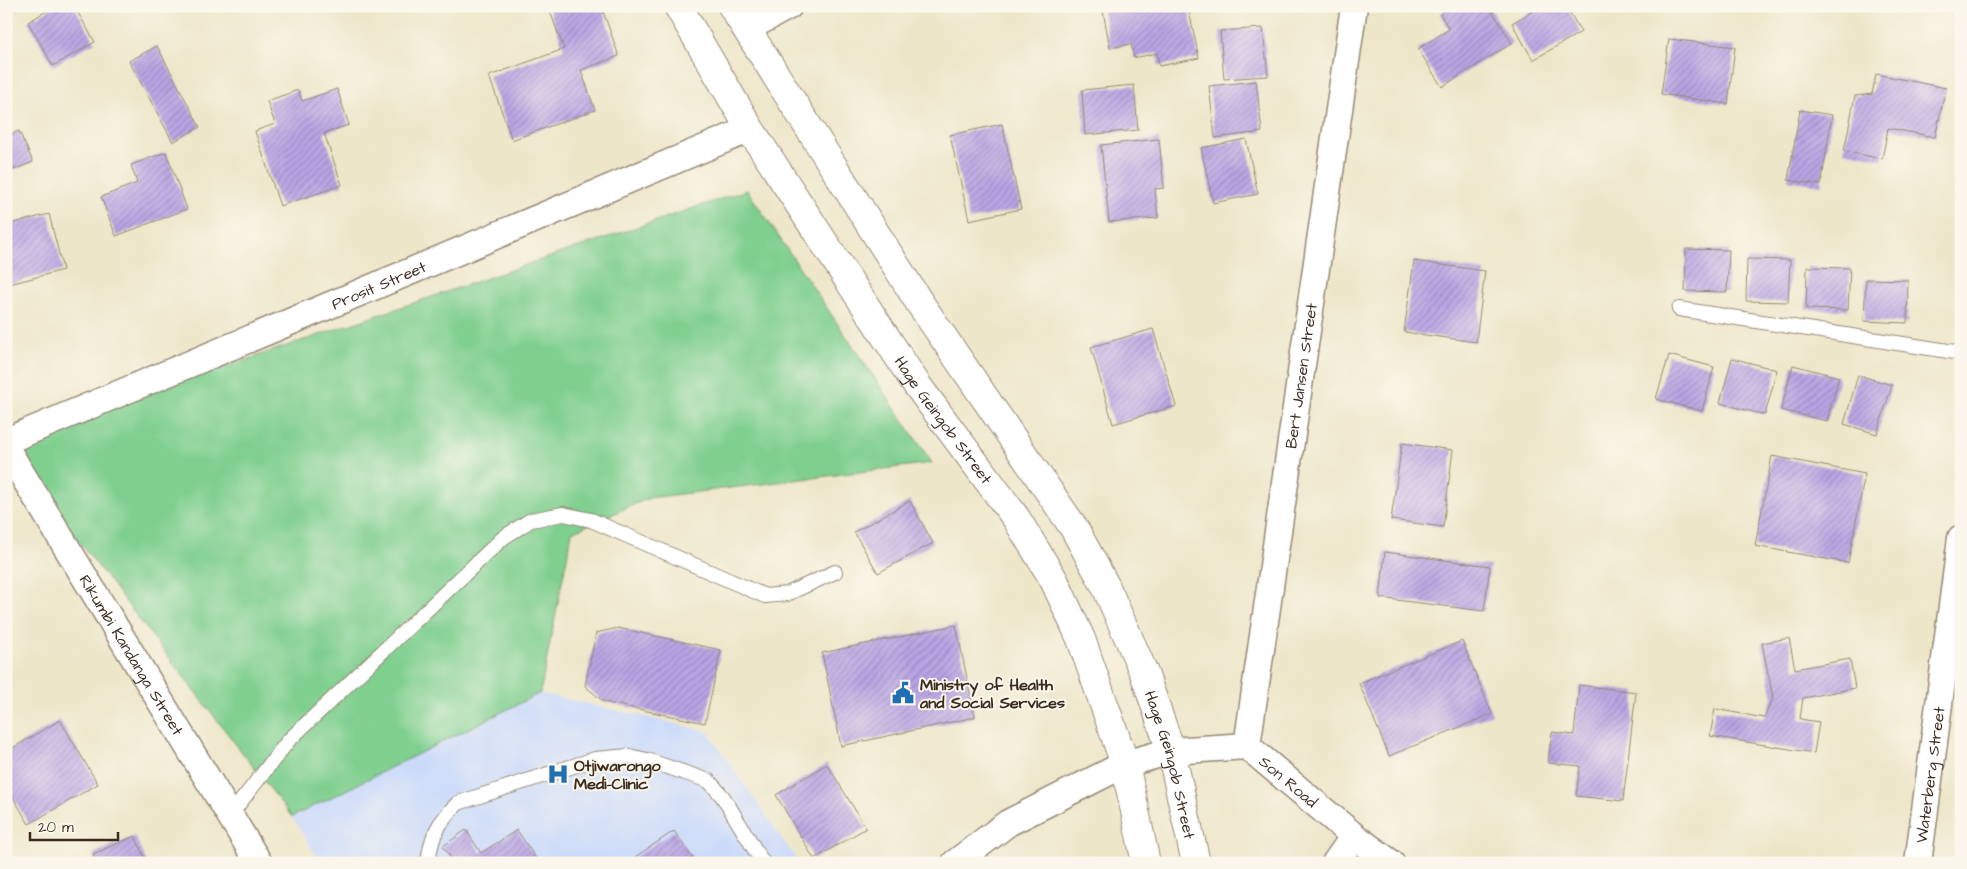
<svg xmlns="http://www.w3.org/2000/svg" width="1967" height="869" viewBox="0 0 1967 869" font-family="'Architects Daughter',sans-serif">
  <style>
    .built { fill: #ccdbfa }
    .grass { fill: #7fcf8f; stroke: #5d7c56 }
    .building { fill: url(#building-hatch) }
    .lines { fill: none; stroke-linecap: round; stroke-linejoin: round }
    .lane-casing { stroke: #948874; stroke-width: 16 }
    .street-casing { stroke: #948874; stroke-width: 29 }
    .highway-casing { stroke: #948874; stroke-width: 30 }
    .lane { stroke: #fff; stroke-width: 14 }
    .street { stroke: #fff; stroke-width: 26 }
    .highway { stroke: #fff; stroke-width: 28 }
    .labels { text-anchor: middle; stroke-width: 4; stroke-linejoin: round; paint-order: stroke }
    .street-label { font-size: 16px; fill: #3b2a1e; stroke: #fbf7ec }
    .poi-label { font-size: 16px; font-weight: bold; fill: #3b2a1e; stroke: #fbf7ec; text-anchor: start }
  </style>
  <defs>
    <pattern id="building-hatch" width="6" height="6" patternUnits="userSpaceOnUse" patternTransform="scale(1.25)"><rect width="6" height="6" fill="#baa5e5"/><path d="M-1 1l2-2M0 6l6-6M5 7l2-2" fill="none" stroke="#9887b9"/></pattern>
  </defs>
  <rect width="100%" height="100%" fill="#fbf7ec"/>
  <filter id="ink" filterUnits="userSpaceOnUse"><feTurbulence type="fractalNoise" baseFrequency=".02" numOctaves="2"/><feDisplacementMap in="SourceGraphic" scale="10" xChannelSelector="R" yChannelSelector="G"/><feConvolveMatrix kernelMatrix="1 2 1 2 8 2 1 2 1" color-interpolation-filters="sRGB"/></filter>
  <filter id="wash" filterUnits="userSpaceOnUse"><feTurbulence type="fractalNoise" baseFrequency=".0096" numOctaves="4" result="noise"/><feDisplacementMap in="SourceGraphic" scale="20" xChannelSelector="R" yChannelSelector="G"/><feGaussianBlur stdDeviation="1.12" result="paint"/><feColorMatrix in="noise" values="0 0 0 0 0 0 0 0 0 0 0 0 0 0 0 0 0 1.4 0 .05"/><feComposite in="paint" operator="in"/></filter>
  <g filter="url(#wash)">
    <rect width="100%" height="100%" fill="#eee6c9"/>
    <!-- built -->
    <path class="built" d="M540,693L707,731L799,863H321L292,817Z"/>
    <!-- grass -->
    <path class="grass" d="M747,190L932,463L649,498L572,532L540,693L292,817L6,447V441Z"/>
    <g id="blocks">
      <!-- building -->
      <g class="building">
        <path d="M55,6H74L95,42L53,66L28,22Z"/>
        <path d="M548,6H601L619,56L581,70L595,110L512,140L489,76L564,49Z"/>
        <path d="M1102,6H1188L1199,58L1159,66L1157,53L1134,58L1131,44L1110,48Z"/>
        <path d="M1451,6H1489L1512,43L1442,87L1418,49L1449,29L1440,14Z"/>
        <path d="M1542,6H1566L1581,32L1533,60L1512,23Z"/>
        <path d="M1263,28L1268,76L1224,79L1220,31Z"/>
        <path d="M1669,39L1735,47L1728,104L1661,94Z"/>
        <path d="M157,46L200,127L173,142L129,61Z"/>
        <path d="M1876,74L1946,88L1935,137L1888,128L1882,159L1844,151L1855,96L1872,94Z"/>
        <path d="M1256,81L1262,132L1215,138L1209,86Z"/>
        <path d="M1134,85L1138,130L1085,135L1082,90Z"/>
        <path d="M337,89L349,125L324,133L342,185L280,206L255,131L275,124L267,101L298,90L302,101Z"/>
        <path d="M1800,110L1832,115L1821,185L1788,180Z"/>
        <path d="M1002,124L1021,209L969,220L950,135Z"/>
        <path d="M19,131L33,162L6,173V136Z"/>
        <path d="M1159,139L1164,188L1155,189L1158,218L1109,222L1101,145Z"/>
        <path d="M1246,139L1258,194L1213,203L1201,148Z"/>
        <path d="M166,152L187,209L116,236L101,197L137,183L131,165Z"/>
        <path d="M49,214L63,270L6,285V225Z"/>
        <path d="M1686,249L1729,250L1727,292L1685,291Z"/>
        <path d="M1747,259L1790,260L1788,302L1746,301Z"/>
        <path d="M1414,261L1485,271L1476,342L1404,332Z"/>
        <path d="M1807,267L1850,268L1848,310L1806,309Z"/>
        <path d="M1866,279L1908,280L1907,323L1864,321Z"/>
        <path d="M1153,329L1176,406L1113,424L1091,347Z"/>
        <path d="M1669,355L1714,367L1702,411L1656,399Z"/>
        <path d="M1732,358L1777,370L1765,415L1720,403Z"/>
        <path d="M1793,365L1839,377L1827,421L1781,410Z"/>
        <path d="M1858,375L1892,385L1877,434L1844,424Z"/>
        <path d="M1402,443L1453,450L1443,527L1391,520Z"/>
        <path d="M1772,456L1865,474L1848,563L1755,546Z"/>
        <path d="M910,501L933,543L878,573L854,532Z"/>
        <path d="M1385,552L1490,566L1484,611L1380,598Z"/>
        <path d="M956,625L975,717L841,746L822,653Z"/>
        <path d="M618,628L721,650L705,723L604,702L585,686L596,633Z"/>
        <path d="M1789,638L1795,669L1850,659L1855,688L1803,698L1800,719L1819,722L1814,753L1710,736L1715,709L1764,718L1773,698L1762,643Z"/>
        <path d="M1462,641L1492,714L1389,756L1359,683Z"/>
        <path d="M1579,685L1636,692L1623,801L1576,796L1580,766L1548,763L1552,732L1574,735Z"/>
        <path d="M60,720L98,784L29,824L6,786V752Z"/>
        <path d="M827,764L866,828L814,859L776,795Z"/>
        <path d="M466,830L481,853L517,830L539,863H454L443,846Z"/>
        <path d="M674,831L696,863H626Z"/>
        <path d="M135,836L147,863H96L93,854Z"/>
      </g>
    </g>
  </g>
  <g filter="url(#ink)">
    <use href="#blocks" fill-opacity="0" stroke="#948874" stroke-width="1"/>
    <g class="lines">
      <!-- lane casing -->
      <g class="lane-casing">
        <g id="lane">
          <path d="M1679,309L1961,353"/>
          <path d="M231,814L289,740L504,537L531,520L563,514L591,520L765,596L787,594L835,572"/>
          <path d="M428,863C431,835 438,823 458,803L595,759L629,756L647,760L709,781L723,797L763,863"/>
        </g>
      </g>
      <!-- street casing -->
      <g class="street-casing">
        <g id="street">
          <path d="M746,29L789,6"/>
          <path id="s1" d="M6,441L750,129"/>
          <path id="s2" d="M6,448L259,863"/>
          <path id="s3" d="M1247,746L1354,6"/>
          <path id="s4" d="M955,863L1008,823L1125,764L1171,751L1247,746L1354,836L1391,863"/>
          <path d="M1335,863L1354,836"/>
          <path id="s5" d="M1918,863L1961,538"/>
        </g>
      </g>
      <!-- highway casing -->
      <g class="highway-casing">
        <g id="highway">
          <path id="s6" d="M678,6L750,129L917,385L1016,518L1054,580L1081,639L1125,764L1146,863"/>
          <path id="s7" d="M732,6L919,302L1074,528L1106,587L1144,673L1171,751L1196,863"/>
        </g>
      </g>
      <!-- lane -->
      <use href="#lane" class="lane"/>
      <!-- street -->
      <use href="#street" class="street"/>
      <!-- highway -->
      <use href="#highway" class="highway"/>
    </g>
  </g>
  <!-- icons -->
  <defs>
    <g id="civic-bare" transform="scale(1.725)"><path d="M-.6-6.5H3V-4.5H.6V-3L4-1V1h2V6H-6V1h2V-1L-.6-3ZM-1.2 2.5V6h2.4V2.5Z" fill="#1f6fb2" stroke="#fbf7ec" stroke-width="2.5" paint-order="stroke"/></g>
    <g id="hospital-bare" transform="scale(1.725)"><path d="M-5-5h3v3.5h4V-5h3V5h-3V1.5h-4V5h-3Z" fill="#1f6fb2" stroke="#fbf7ec" stroke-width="2.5" paint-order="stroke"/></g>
  </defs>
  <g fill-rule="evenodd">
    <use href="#civic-bare" x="903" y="693"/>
    <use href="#hospital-bare" x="558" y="774"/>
  </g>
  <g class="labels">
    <!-- street labels -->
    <g class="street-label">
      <text dy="6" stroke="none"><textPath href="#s1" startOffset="404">Prosit Street</textPath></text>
      <text dy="6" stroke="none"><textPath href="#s3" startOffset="374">Bert Jansen Street</textPath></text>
      <text dy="6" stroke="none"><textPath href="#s6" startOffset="492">Hage Geingob Street</textPath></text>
      <text dy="6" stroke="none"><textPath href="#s2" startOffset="242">Rikumbi Kandanga Street</textPath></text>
      <text dy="6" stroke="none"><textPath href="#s7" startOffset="881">Hage Geingob Street</textPath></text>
      <text dy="6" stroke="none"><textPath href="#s5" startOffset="89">Waterberg Street</textPath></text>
      <text dy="6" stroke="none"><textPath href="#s4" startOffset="376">Son Road</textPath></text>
    </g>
    <!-- poi labels -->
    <g class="poi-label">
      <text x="920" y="690">Ministry of Health<tspan x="920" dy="18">and Social Services</tspan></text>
      <text x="574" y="771">Otjiwarongo<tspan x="574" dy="18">Medi-Clinic</tspan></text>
    </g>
  </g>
  <!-- margin -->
  <rect width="1967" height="869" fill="none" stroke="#fbf7ec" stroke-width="25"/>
  <!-- scale -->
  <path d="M30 832v8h88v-8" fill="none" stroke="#3b2a1e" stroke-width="2.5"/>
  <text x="38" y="832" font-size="15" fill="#3b2a1e" stroke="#fbf7ec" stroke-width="4" paint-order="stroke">20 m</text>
</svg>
